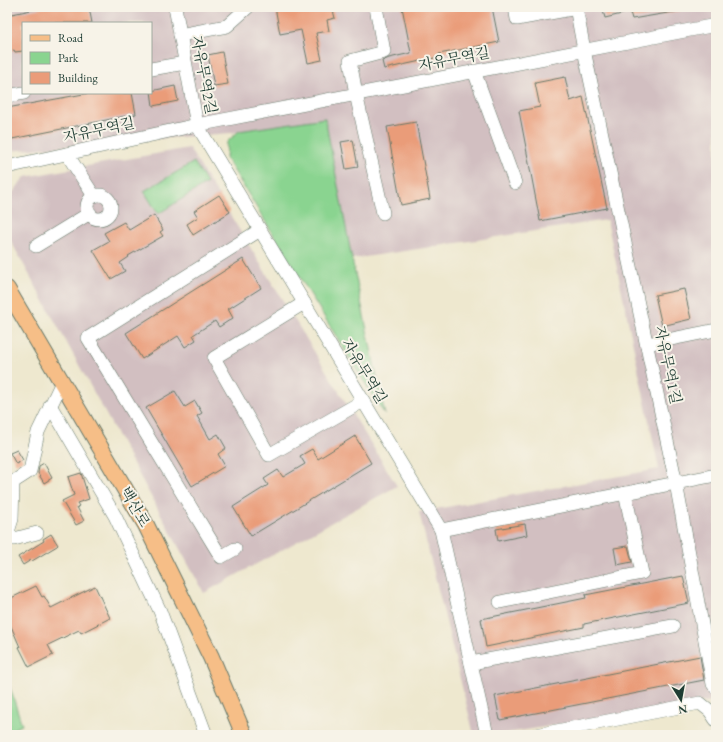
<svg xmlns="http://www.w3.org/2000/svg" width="723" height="742" viewBox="0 0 723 742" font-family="'EB Garamond','Noto Serif KR',serif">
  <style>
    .industrial { fill: #d2bfc1; fill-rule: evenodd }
    .green { fill: #8ad490; stroke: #548862 }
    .building { fill: #ea9c79 }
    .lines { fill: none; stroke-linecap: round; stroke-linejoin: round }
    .minor-casing { stroke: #67796a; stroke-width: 14 }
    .major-casing { stroke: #67796a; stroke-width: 18 }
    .minor { stroke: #fff; stroke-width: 13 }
    .major { stroke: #f6be87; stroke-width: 16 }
    .labels { text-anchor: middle; stroke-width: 4; stroke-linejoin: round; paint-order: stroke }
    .street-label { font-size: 15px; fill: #1f3d34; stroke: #f7f3e8 }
  </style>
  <rect width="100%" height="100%" fill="#f7f3e8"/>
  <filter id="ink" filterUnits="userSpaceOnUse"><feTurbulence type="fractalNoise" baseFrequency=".025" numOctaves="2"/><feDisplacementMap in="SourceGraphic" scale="8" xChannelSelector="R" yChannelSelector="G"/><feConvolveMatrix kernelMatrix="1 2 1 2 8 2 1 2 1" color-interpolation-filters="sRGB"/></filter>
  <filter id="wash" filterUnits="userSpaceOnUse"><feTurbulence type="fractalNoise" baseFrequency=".012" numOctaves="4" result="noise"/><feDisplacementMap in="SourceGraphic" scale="16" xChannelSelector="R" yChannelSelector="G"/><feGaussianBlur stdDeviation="0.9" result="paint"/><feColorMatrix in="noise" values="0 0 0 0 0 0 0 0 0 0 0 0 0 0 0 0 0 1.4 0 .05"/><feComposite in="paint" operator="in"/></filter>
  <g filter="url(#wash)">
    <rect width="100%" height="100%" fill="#eee8cf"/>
    <!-- industrial -->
    <g class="industrial">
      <path d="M7,7H716V719L711,701L494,735H474L419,512L659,469L607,220L352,259L325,118L230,133L7,151ZM23,23H151V93H23Z"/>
      <path d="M189,148L397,486L204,593L7,234V200L25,177Z"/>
    </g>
    <!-- green -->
    <g class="green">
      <path d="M325,118L352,259L385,415L226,158L227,142L239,131Z"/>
      <path d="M194,162L207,183L158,214L144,191Z"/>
      <path d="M7,678L22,725L7,732Z"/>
    </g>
    <g id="blocks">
      <!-- building -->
      <g class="building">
        <path d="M46,7H89L92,23H23V51L15,52L14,50L7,52V15Z"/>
        <path d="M275,7H332L335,18L327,20L329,31L316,33L322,60L308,63L301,30L280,34Z"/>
        <path d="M402,7H492L499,42L439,54V57L384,69L382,61L389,58L411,53Z"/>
        <path d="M602,7H680V11L632,19L630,12L605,18Z"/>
        <path d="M222,52L228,84L214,86L208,55Z"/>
        <path d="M565,77L570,101L583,97L607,208L540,221L519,111L540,107L535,83Z"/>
        <path d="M175,86L178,101L153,106L151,91Z"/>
        <path d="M89,93H132L136,114L7,140V108Z"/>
        <path d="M416,122L430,199L401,205L387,127Z"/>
        <path d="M353,140L358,167L346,169L341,142Z"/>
        <path d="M219,195L230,212L193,235L187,224L198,217L194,211Z"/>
        <path d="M154,215L163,230L160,232L163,236L128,256L129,257L120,263L125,271L111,279L93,250L109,241L104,233L124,222L129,230Z"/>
        <path d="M243,259L261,288L228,309L233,318L219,327L215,321L193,335L196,340L185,347L178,336L142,359L126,333Z"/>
        <path d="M684,289L691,319L662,326L655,295Z"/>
        <path d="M175,391L185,407L195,401L202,413L197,416L210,439L218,434L226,448L218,454L225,466L192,486L146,408Z"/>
        <path d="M355,436L371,463L251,536L233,507L268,485L264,479L278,470L283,477L305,464L300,456L312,449L318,459Z"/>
        <path d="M17,450L23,460L16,464L10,453Z"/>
        <path d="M44,463L52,478L44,483L38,473L39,466Z"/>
        <path d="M81,473L89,499L77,503L79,506L77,507L84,521L76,525L62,501L74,495L68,477Z"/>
        <path d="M525,524L527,535L498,541L496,529Z"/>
        <path d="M51,534L58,545L57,546L32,561L31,560L23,565L18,557L44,541L43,539Z"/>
        <path d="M628,546L632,562L617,565L614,548Z"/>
        <path d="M683,576L689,603L584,624V627L486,647L481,619L586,598L585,595Z"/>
        <path d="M36,586L42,597L44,596L51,608L95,586L110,618L81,633L79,630L48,645L53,655L29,667L19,647H20L7,617V600Z"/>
        <path d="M700,656L704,680L500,720L495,696Z"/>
      </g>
    </g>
  </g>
  <g filter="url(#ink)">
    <use href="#blocks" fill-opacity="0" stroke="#67796a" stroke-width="1"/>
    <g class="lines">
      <!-- minor casing -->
      <g class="minor-casing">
        <g id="minor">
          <path d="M175,7L197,125L441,530"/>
          <path d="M376,7L384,52L350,61L356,94L383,213"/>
          <path d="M515,7L517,19L577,8"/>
          <path d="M576,7L584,50L676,483L713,684L716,688"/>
          <path d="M180,35L227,26L248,7"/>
          <path d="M151,69L185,63"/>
          <path d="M474,71L515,183"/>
          <path d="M7,96L24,93"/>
          <path d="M67,154L94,196"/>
          <path d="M7,167L197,125L716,25"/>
          <circle cx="99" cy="207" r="12"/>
          <path d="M36,246L90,213"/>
          <path d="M304,303L214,358L269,455L363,401"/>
          <path d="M647,344L716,330"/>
          <path d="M50,405L115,516L160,611L206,735"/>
          <path d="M7,535L12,519L13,482L30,471L38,432L62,382"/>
          <path d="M7,535L14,539L37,533"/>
          <path d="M235,549L221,557L88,338L260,230"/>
          <path d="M500,602L642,573L625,493"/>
          <path d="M471,663L673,626"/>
          <path d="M487,735L441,530L716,475"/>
          <path d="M536,735L700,703L710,711L716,720"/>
        </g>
      </g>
      <!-- major casing -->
      <g class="major-casing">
        <path id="major" d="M7,289L146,525L211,657L244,735"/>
      </g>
      <!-- minor -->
      <use href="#minor" class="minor"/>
      <!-- major -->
      <use href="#major" class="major"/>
    </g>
  </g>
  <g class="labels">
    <!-- street labels -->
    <g class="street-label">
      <text transform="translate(454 59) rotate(-11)" y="5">자유무역길</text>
      <text transform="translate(204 75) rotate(79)" y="5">자유무역2길</text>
      <text transform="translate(99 130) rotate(-12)" y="5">자유무역길</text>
      <text transform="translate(668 365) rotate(78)" y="5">자유무역1길</text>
      <text transform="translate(364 371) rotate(59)" y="5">자유무역길</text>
      <text transform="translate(135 507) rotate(60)" y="5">백산로</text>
    </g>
  </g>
  <!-- margin -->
  <rect width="723" height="742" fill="none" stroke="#f7f3e8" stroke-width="24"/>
  <!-- legend -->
  <rect x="22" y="22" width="130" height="72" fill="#f7f3e8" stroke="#a1aaa0"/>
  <rect x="30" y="35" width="20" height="6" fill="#f6be87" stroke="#a1aaa0"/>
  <text x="58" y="42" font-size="12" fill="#1f3d34">Road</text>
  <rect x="30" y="52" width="20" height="12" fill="#8ad490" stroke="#a1aaa0"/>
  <text x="58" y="62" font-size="12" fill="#1f3d34">Park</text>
  <rect x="30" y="72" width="20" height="12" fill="#ea9c79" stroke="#a1aaa0"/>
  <text x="58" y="82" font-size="12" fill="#1f3d34">Building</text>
  <!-- north arrow -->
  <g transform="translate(681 700) rotate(169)" stroke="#f7f3e8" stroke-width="3" paint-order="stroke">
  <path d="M0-3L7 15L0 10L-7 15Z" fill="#1f3d34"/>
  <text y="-6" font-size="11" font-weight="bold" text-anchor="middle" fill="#1f3d34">N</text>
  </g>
</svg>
